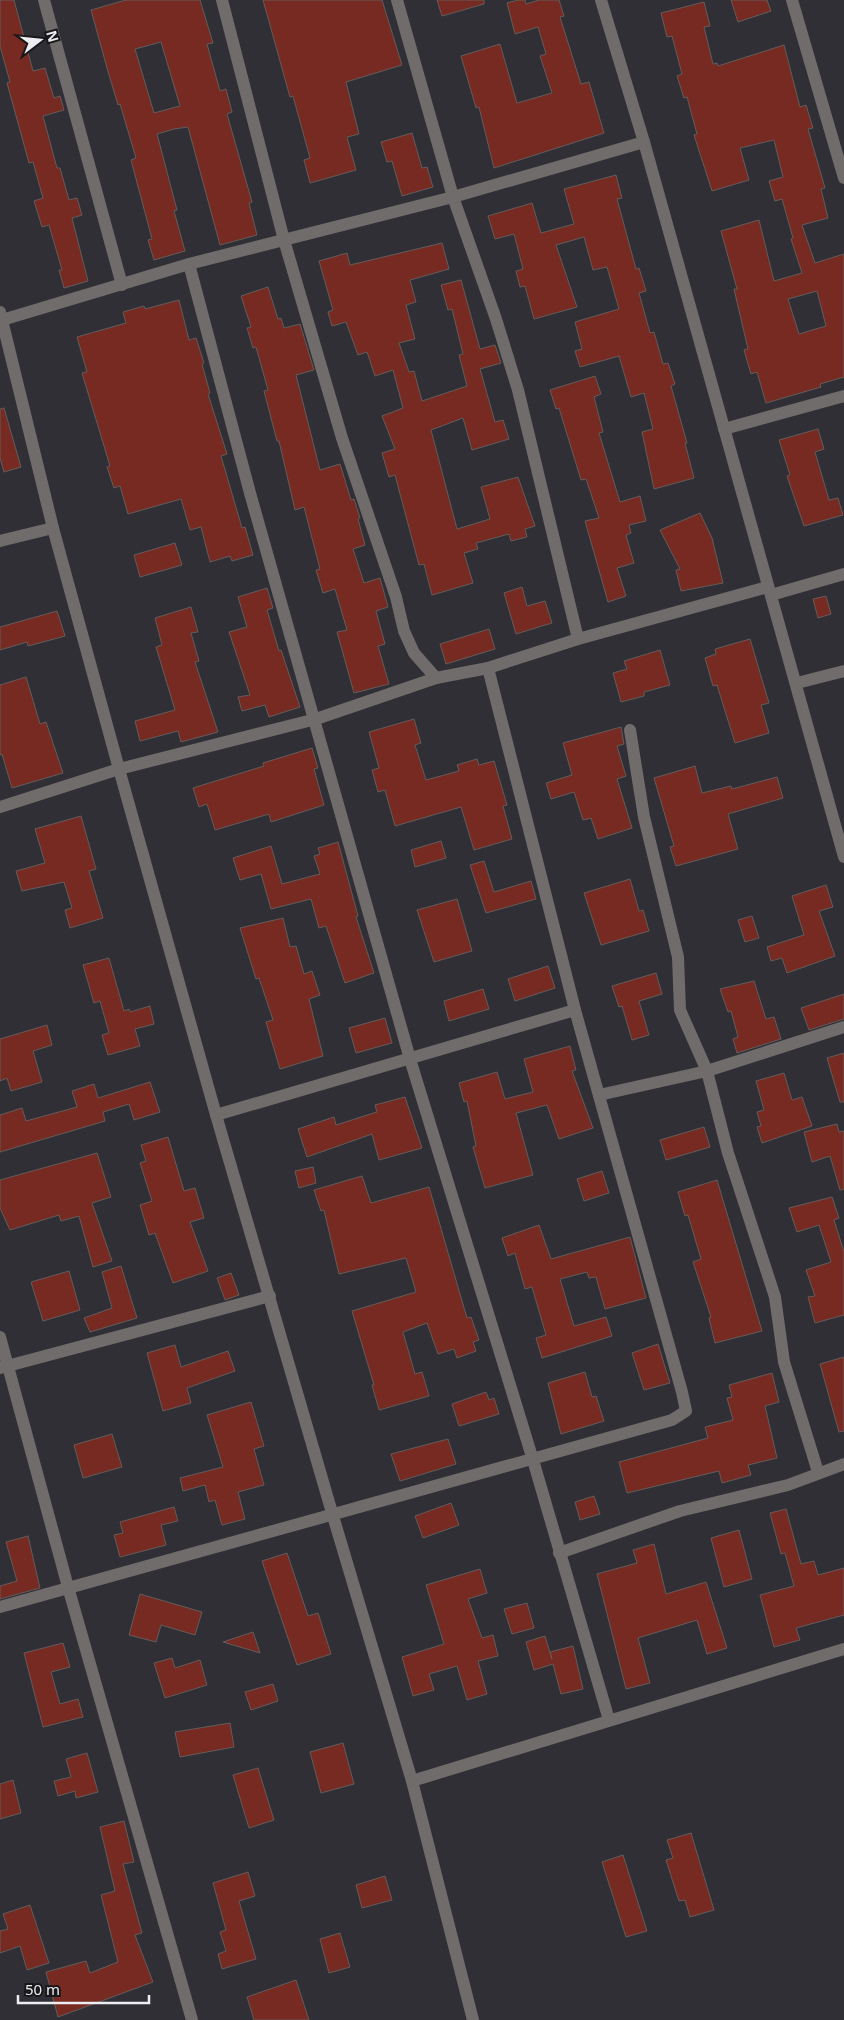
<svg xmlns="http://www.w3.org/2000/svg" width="844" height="2020" viewBox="0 0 844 2020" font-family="'Noto Sans',sans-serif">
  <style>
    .building { fill: #762a22; stroke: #645c5b; fill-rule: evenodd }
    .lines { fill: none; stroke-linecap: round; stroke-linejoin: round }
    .street { stroke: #6f6c6b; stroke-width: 12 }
  </style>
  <rect width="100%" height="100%" fill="#302f35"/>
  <!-- building -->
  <g class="building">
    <path d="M0,0H14L33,71L45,68L54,98L60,96L64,110L43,116L57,168H60L69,200L77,198L82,215L72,218L88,281L64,288L59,270H62L49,225L42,227L34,201L43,198L33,162L29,163L7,83L10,82L0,46Z"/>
    <path d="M126,0H200L213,43L207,44L220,91L226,89L232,112L227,114L252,202L249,203L257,235L220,245L188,127L174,129L157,134L177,210L174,211L185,251L154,260L148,240L152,239L131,160L136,158L120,104L118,105L107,68L91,10ZM161,42L180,106L154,113L135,49Z"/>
    <path d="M263,0H382L402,65L346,82L359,134L347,137L356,170L310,183L304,160L310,158L293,96L290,97Z"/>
    <path d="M437,0H484V4L442,16Z"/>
    <path d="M518,0H525L526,4L539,0H559L564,16L560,17L581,84L589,82L604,133L494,168L479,107L476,108L461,56L500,44L517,103L552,93L540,56L546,54L538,27L515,34L507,3Z"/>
    <path d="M731,0H767L771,11L738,22Z"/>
    <path d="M704,2L710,26L704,27L713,64L717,63L718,66L784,45L800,107L806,105L813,128L808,129L825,188L821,189L828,218L802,225L815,263L844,254V377L820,384L821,387L766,403L757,372L751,374L744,350L748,349L734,289H737L721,231L759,220L774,281L802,273L791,239L793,238L782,199L775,201L769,181L783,177L774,140L740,148L749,180L712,191L694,135L697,134L687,97L684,98L677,76L682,74L672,36L667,37L661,13ZM817,291L826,326L799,334L788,299Z"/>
    <path d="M412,133L422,168L427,167L433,187L402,196L392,161L387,162L381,142Z"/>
    <path d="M616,175L622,198L617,199L636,269L639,268L646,291L639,293L650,333L654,332L663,364L668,363L675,384L671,386L687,443H685L694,478L654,489L642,432L653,429L644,393L631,397L619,356L580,367L575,351L582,349L575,322L619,309L607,267L593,270L584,237L556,245L577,307L534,319L525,286L520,287L516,271L523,269L514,234L495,239L488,216L532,203L541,233L574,224L564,189Z"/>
    <path d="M442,243L449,269L410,280L416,302L406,305L415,339L399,343L409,372L414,371L422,401L467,386L459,355L463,354L452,309L448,310L441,285L461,280L480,349L495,345L501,363L480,369L495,422L503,420L509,439L472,450L463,418L431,430L457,529L490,519L481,487L518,477L535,526L525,529L527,537L511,541L509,534L476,543L478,549L464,553L473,583L432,595L424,564L419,565L395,475L389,477L382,453L395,449L382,416L403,408L393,370L375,376L367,352L358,355L346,322L332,326L328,312L333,310L319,261L347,253L350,265Z"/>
    <path d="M268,287L278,319L281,318L284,328L300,324L314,370L296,375L320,470L340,464L351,500L354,499L360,518L358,519L365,545L353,549L364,583L380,578L388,607L376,611L385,644L378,646L389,684L354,693L337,632L347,630L335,589L323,593L316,570L320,569L304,507L295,510L279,441H277L264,391L268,390L256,347L253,348L247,328L251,327L241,296Z"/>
    <path d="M179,300L189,340L196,338L204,363L202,364L210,393L208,394L227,454L221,456L242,528L245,527L253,555L232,561L230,556L210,562L201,527L190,530L181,499L128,514L120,486L114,488L107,467L110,466L82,373L87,372L77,337L126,323L123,312L144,306L145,309Z"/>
    <path d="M595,376L601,394L594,397L603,432L599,433L620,502L640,496L646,521L629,525L631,533L626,535L634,563L617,568L626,596L608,602L585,521L599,518L586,479L581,480L559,408L556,409L550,390Z"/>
    <path d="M4,408L21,467L4,472L0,458V409Z"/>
    <path d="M818,429L824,449L815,452L829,500L838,498L843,515L804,526L787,476L790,475L779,440Z"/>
    <path d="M700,513L712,538L723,583L681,591L676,570L680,569L660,530Z"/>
    <path d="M175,543L182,565L140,577L134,555Z"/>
    <path d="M522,587L527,606L545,601L552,623L516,634L504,593Z"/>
    <path d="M267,588L273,608L267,610L279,651L281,650L300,707L269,717L265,705L242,711L238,697L250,695L229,632L247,627L238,597Z"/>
    <path d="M826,596L831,614L818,618L813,599Z"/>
    <path d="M191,607L198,632L191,633L199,661L195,662L218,732L181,742L178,731L140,741L135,721L175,710L156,647L162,645L155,618Z"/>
    <path d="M57,611L65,636L28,646L27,642L0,650V627Z"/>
    <path d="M489,629L495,649L446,664L440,644Z"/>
    <path d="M750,639L769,703L761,705L769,733L735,743L717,685L713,686L705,658L716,654L715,649Z"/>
    <path d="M660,650L670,685L644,692V696L621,702L613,673L627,669L624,661Z"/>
    <path d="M26,677L40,724L46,722L63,773L12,788L2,754L0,755V685Z"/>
    <path d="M414,719L421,743L415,745L426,780L459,771L457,765L477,759L479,765L494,761L507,805L503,806L512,839L474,850L461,807L395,826L385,790L378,792L372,770L379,768L369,732Z"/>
    <path d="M621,727L624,744L617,746L626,776L617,779L632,828L598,839L591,818L583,820L574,792L551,799L546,783L572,775L563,743Z"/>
    <path d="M312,748L318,768L314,769L324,805L271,822L269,814L215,830L207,804L199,807L193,788L264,766L263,763Z"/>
    <path d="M695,766L702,793L731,786L732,789L777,777L783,798L728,814L738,849L676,866L670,847L674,846L654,778Z"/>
    <path d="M81,816L96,869L89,871L103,918L70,928L65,910L72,908L64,882L22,891L16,871L45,863L35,829Z"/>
    <path d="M441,841L446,858L415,867L411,850Z"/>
    <path d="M338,842L358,916L356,917L374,973L345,983L326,926L319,928L311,899L271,909L261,874L240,880L233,858L271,846L282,884L320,874L314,856L320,854L318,848Z"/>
    <path d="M484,861L494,892L531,881L536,899L486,913L470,865Z"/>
    <path d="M630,879L639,911L643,910L649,931L601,945L584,893Z"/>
    <path d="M826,885L833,907L819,911L835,956L787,973L782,958L771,961L767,947L804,935L792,896Z"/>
    <path d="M457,899L472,951L434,962L417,910Z"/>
    <path d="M752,916L759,938L745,942L738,920Z"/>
    <path d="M283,918L290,947L296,946L304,974L312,971L320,995L309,999L323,1056L280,1069L266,1022L273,1020L259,978L256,979L240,928Z"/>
    <path d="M109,958L124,1011L129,1009L130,1012L150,1006L154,1024L135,1029L140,1046L108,1055L102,1035L109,1033L100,1001L94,1003L83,965Z"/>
    <path d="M548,966L555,988L515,1001L508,979Z"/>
    <path d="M656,973L662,994L639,1001L649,1035L632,1040L622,1006L619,1007L612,986Z"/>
    <path d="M754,981L766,1019L774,1017L781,1039L737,1053L733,1039L738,1037L731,1011L728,1012L720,989Z"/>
    <path d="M483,989L489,1009L449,1021L444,1001Z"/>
    <path d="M844,994V1019L809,1030L801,1008Z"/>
    <path d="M385,1018L392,1043L356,1053L349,1028Z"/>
    <path d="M47,1025L52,1045L33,1051L42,1082L11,1091L7,1078L0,1081V1039Z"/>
    <path d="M570,1046L576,1070L572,1071L593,1128L559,1139L547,1105L516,1113L533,1175L485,1188L473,1147L476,1146L467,1101L464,1102L459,1083L497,1072L505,1099L533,1092L524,1059Z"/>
    <path d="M844,1053V1102H840L827,1058Z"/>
    <path d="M784,1073L792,1100L802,1097L812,1126L762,1143L757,1127L761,1126L757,1112L764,1110L756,1081Z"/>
    <path d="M150,1082L160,1112L134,1120L129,1104L103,1112L105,1121L0,1152V1115L22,1108L26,1121L77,1107L72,1091L94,1084L98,1098Z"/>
    <path d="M405,1097L422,1148L379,1160L372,1134L307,1157L298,1129L334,1117L336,1125L377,1112L375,1105Z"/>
    <path d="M837,1124L839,1132L844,1131V1189L840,1190L830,1156L812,1162L804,1132Z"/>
    <path d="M704,1127L710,1147L666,1160L660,1140Z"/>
    <path d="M168,1137L184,1191L195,1188L204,1218L190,1222L208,1271L173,1283L155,1233L149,1235L140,1205L152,1201L140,1163L146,1161L141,1145Z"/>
    <path d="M97,1153L111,1197L92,1203L112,1261L93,1267L79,1216L61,1221L59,1215L10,1230L0,1208V1180Z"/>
    <path d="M313,1167L316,1183L299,1188L295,1171Z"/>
    <path d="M602,1171L609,1193L584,1201L577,1179Z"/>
    <path d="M362,1176L371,1203L429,1187L467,1318L471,1317L479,1340L473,1342L476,1351L457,1358L454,1349L438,1354L427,1323L403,1332L415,1374L422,1372L429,1396L379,1410L372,1385H374L352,1311L416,1292L406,1258L339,1274L324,1210L321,1211L314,1190Z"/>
    <path d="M717,1180L762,1331L715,1343L709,1318L711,1317L693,1262L701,1259L688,1215L685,1216L678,1192Z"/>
    <path d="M832,1197L839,1218L834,1220L844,1252V1315L815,1323L808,1297L815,1296L806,1270L831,1262L819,1225L797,1232L789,1208Z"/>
    <path d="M539,1225L551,1259L630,1237L646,1298L605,1309L596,1277L589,1278L587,1272L560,1279L574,1326L606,1317L612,1336L542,1358L536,1338L546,1335L532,1287L525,1289L515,1253L508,1256L502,1238Z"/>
    <path d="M121,1266L137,1318L90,1332L84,1318L112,1308L102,1272Z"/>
    <path d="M69,1271L80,1310L43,1321L31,1282Z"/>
    <path d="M231,1273L239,1295L225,1300L217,1278Z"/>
    <path d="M658,1344L670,1383L644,1390L632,1353Z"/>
    <path d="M175,1345L181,1367L228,1351L235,1371L187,1388L191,1403L163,1411L147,1353Z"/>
    <path d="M844,1357V1431L839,1432L820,1364Z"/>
    <path d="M585,1372L592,1397L596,1396L604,1421L561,1434L548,1383Z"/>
    <path d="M772,1373L779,1402L765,1406L777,1458L748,1465L751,1475L722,1483L719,1471L627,1493L619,1462L708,1438L705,1427L733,1420L727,1398L732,1397L729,1385Z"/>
    <path d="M486,1392L489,1400L494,1398L499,1414L459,1426L452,1404Z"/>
    <path d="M251,1402L264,1446L254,1449L264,1485L238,1492L245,1519L222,1525L215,1500L209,1502L205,1485L183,1491L180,1478L223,1467L207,1415Z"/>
    <path d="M112,1434L122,1467L83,1478L74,1445Z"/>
    <path d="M448,1439L456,1464L400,1481L391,1454Z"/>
    <path d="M594,1496L600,1514L580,1520L575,1502Z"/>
    <path d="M451,1503L459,1525L423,1538L415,1516Z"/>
    <path d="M174,1507L178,1521L161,1525L166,1545L120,1557L114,1535L123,1533L120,1522Z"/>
    <path d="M786,1509L801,1564L814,1561L818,1575L844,1568V1615L796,1628L800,1640L774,1647L760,1595L794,1586L785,1553L781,1554L770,1513Z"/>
    <path d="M739,1530L752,1579L724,1587L711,1538Z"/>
    <path d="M28,1536L40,1588L0,1599V1586L17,1581L6,1542Z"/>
    <path d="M654,1544L666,1594L706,1582L727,1648L707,1654L697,1620L638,1638L650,1683L626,1689L597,1574L637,1563L633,1550Z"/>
    <path d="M287,1553L308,1616L318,1613L331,1654L297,1665L262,1561Z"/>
    <path d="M480,1569L487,1593L468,1599L482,1638L493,1635L498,1656L478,1661L487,1694L467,1700L457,1666L429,1674L434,1690L413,1696L402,1657L444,1644L426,1585Z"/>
    <path d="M140,1594L202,1612L195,1635L161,1625L156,1642L129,1635Z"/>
    <path d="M527,1603L534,1628L512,1634L504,1609Z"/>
    <path d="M253,1632L260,1653L223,1642Z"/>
    <path d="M545,1636L552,1659L550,1652L573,1646L583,1689L561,1694L553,1664L534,1670L526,1642Z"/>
    <path d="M63,1643L70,1667L51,1672L60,1704L78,1699L83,1717L43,1727L24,1653Z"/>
    <path d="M172,1658L175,1668L200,1660L207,1685L165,1698L154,1663Z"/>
    <path d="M273,1684L278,1701L251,1710L245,1692Z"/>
    <path d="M230,1723L234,1747L180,1757L175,1732Z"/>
    <path d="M343,1743L354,1784L321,1793L310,1752Z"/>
    <path d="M87,1753L98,1792L76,1798L75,1791L58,1796L54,1781L71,1777L66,1759Z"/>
    <path d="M258,1768L274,1820L249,1828L233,1775Z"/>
    <path d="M13,1780L21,1813L0,1819V1784Z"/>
    <path d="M124,1821L134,1862L123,1864L142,1933L135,1935L153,1982L58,2017L46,1972L86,1961L90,1973L118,1962L101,1895L115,1891L100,1827Z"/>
    <path d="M691,1833L714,1910L690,1917L685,1900L679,1901L666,1860L673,1858L667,1840Z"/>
    <path d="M623,1855L647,1931L626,1937L602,1862Z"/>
    <path d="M248,1872L255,1896L239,1901L256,1959L222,1969L218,1954L226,1951L220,1932L226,1930L213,1883Z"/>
    <path d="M385,1876L392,1900L362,1908L356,1885Z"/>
    <path d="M30,1905L49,1963L27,1970L20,1946L0,1953V1931L8,1929L3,1914Z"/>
    <path d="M340,1933L350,1967L329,1973L320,1939Z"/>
    <path d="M296,1980L309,2020H254L247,1997Z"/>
  </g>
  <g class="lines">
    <!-- street -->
    <g class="street">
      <path d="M44,0L122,285"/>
      <path d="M222,0L284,240L342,438L396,597L404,631L414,653L436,678"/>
      <path d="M397,0L453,197L496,319L518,390L578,639"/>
      <path d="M601,0L644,142L844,857"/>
      <path d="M792,0L844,178"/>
      <path d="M189,264L250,493L410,1059L533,1460L609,1720"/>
      <path d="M0,312L53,528L119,769L216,1115L333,1516L412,1781L473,2020"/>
      <path d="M2,320L189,264L453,197L644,142"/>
      <path d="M724,429L844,396"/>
      <path d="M0,541L53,528"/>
      <path d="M771,595L844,574"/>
      <path d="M797,683L844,671"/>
      <path d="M630,730L644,817L678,957L680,1010L707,1071L728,1153L775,1297L784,1362L818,1472"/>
      <path d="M0,807L119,769L316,719L436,678L488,668L578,639L768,587"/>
      <path d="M599,1095L707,1071L844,1027"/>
      <path d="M216,1115L575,1010"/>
      <path d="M0,1337L68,1587L192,2020"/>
      <path d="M0,1368L270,1296"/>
      <path d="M559,1553L680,1511L788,1485L844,1464"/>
      <path d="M0,1607L672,1420L686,1411L682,1392L575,1010L488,668"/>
      <path d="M412,1781L844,1649"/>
    </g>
  </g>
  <!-- north arrow -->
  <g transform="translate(40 40) rotate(74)" stroke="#18171a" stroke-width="4" paint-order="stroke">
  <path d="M0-4L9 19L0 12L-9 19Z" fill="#eeedf1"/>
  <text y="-8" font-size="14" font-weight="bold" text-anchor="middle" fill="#eeedf1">N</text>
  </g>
  <!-- scale -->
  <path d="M18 1995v8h131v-8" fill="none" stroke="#eeedf1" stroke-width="2.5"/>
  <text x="25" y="1995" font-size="15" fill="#eeedf1" stroke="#18171a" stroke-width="4" paint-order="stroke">50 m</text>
</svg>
